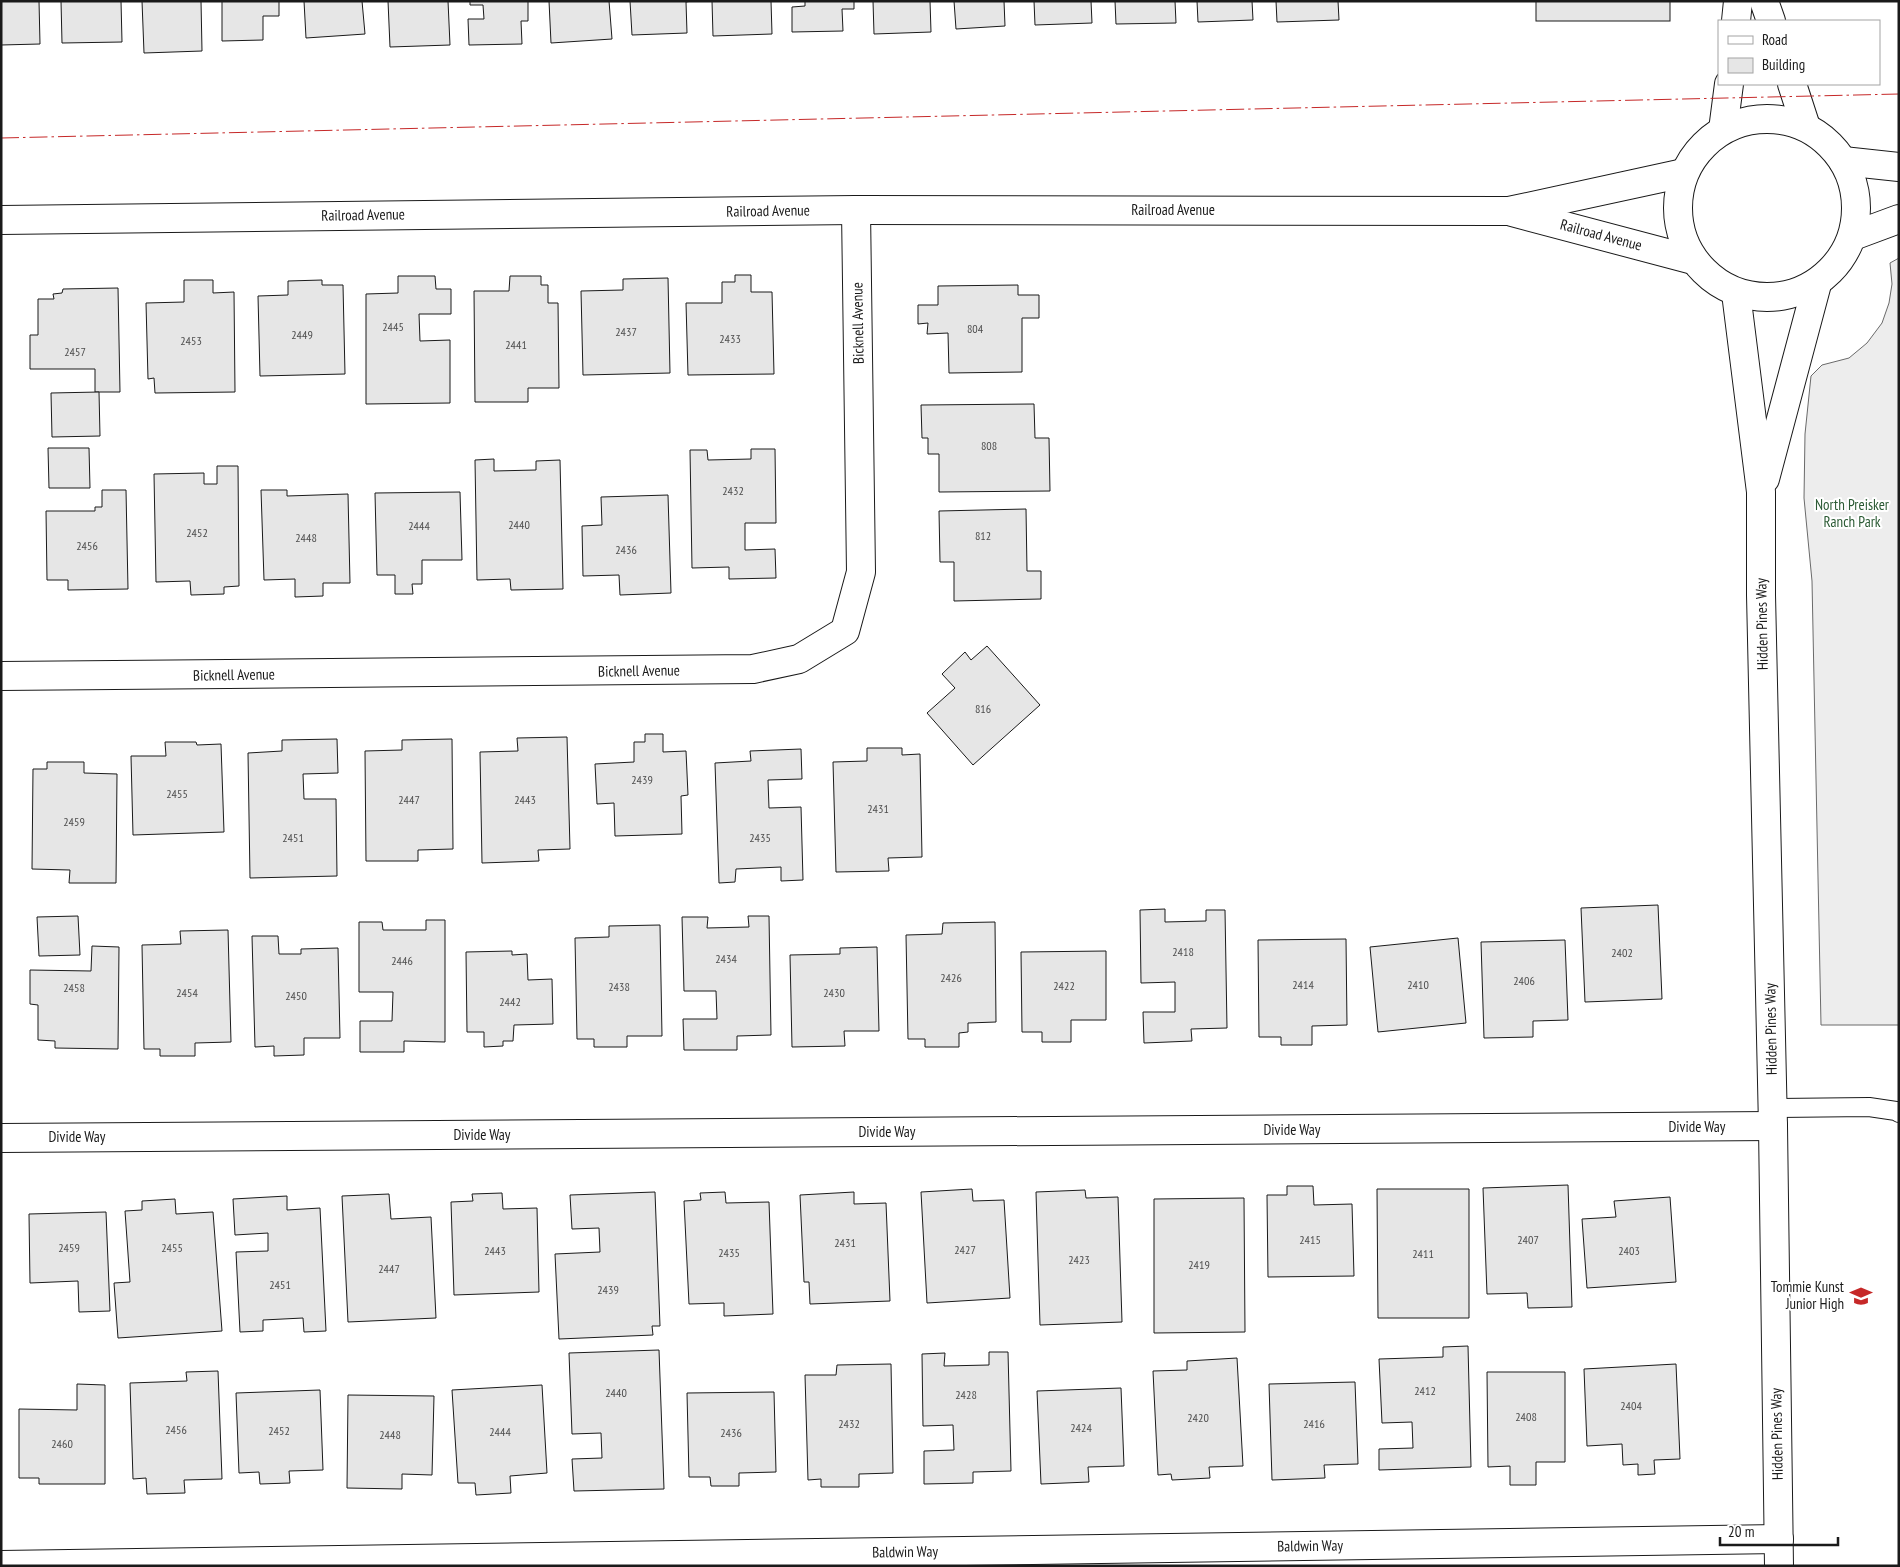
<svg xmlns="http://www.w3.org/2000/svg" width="1900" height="1567" viewBox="0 0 1900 1567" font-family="'PT Sans Narrow',sans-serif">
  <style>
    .built { fill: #ededed; stroke: #6a6a6a }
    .building { fill: #e6e6e6; stroke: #1a1a1a }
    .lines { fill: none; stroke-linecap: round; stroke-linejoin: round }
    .lane-casing { stroke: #1a1a1a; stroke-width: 20 }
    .street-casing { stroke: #1a1a1a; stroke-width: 30 }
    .lane { stroke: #fff; stroke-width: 18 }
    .street { stroke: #fff; stroke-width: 28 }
    .power { stroke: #c62828; stroke-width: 1; stroke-dasharray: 18 4 2.5 4; stroke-linecap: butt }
    .labels { text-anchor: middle; stroke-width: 4; stroke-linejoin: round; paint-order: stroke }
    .number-label { font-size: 12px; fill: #4d4d4d }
    .street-label { font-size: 15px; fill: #1a1a1a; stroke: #fff }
    .park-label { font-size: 15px; fill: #2b5a34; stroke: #fff }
    .poi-label { font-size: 15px; fill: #1a1a1a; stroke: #fff; text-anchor: end }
  </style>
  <rect width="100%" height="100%" fill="#fff"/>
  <!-- built -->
  <path class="built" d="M1899,258V1025H1821L1812,581L1804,498L1805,434L1811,376L1822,365L1849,358L1867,343L1882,323L1889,303L1892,284L1890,263Z"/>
  <!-- building -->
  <g class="building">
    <path d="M1,1H39L40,44L1,45Z"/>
    <path d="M61,1H121L122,42L62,43Z"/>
    <path d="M142,1H201L202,51L144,53Z"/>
    <path d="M222,1H279V16H263V40L222,41Z"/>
    <path d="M304,1H362L365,34L306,38Z"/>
    <path d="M388,1H448L450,45L390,47Z"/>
    <path d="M470,1H528V21H521L522,44L469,45L468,19H484L483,5H470Z"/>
    <path d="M549,1H609L612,39L551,43Z"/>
    <path d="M630,1H692L686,2L687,33L632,35Z"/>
    <path d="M712,1H771L772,34L713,36Z"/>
    <path d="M805,1H854V9H842L843,31L792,32V7L805,6Z"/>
    <path d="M873,1H930L931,32L874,34Z"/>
    <path d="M954,1H1004L1005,26L956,29Z"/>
    <path d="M1034,1H1091L1092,23L1035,25Z"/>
    <path d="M1115,1H1175L1176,23L1116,24Z"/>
    <path d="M1197,1H1252L1253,20L1198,22Z"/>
    <path d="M1276,1H1338L1339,20L1277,22Z"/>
    <rect x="1536" y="1" width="134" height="20"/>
    <path d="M735,275H751V292H772L774,374L688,375L686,303H722V282H735Z"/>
    <path d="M398,276H435L436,289H451V314H419L420,341L450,340V403L366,404V294L398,293Z"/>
    <path d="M510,276H541V285H548V303H558L559,388H528V402H475L474,291H509Z"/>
    <path d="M668,278L670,373L583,375L581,291L623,290V279Z"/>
    <path d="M184,280H213V293L234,292L235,392L155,393L154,378L148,379L146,303L184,302Z"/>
    <path d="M322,280V285H343L345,374L260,376L258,296L288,295V281Z"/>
    <path d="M1018,285V295H1039V318H1022V372L949,373L948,333L927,334L928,323L918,324V305H938V286Z"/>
    <path d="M118,288L120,392H95V369H30V335H38V299H54L53,294L62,293L63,289Z"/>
    <path d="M99,392L100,436L52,437L51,393Z"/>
    <path d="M1034,404L1035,438H1049L1050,491L939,492V454H928V438H922L921,405Z"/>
    <path d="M48,448H89L90,488H49Z"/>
    <path d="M751,449H775L776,523H745V550L775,549L776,578L729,579V567L692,568L690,450H707L708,460L751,459Z"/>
    <path d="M494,459V471L536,470V461L560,460L563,589L511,590L510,579L477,580L475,460Z"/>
    <path d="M217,466H238L239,586L224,587V594L191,595L190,581L156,582L154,474L204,473V484H217Z"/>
    <path d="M102,490H126L128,589L68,590V580H47L46,511H95V507H102Z"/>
    <path d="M261,490H287V496L348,494L350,583H323V596L295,597V579L264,580Z"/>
    <path d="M460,492L462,560H422V584H412L413,594H395V575H377L375,493Z"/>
    <path d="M668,495L671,593L620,595L619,575L583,576L582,526L602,525L601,497Z"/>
    <path d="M1026,509L1027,571H1041V599L954,601V562H940L939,511Z"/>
    <path d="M987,646L1040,705L973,765L927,713L955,688L942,674L965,652L971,660Z"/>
    <path d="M645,734H663V752L686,751L688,795L681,796L682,834L615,836L614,803L597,804L595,764L634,762V742H645Z"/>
    <path d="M567,737L570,849L538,850L539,861L482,863L480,752L518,751L517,738Z"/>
    <path d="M337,739L338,773L303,774L304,799H336L337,876L250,878L248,753L282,751V740Z"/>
    <path d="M452,739L453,849L418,850V861H366L365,751L402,750V740Z"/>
    <path d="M165,742H196L197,745L221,744L224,832L133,835L131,756H166Z"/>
    <path d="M867,748H902V755L920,754L922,857L888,858L889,871L836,872L833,762L867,761Z"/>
    <path d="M801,749L802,779L768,780L769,808L801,807L803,880L781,881V867L736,869L735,882L719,883L715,763L751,761L750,751Z"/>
    <path d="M47,762H84V773L117,774L116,883H69L70,870L32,869L33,769H47Z"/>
    <path d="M1658,905L1662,999L1585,1002L1581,908Z"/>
    <path d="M1165,909V922L1206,921V910H1225L1227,1028L1191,1029L1192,1041L1144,1043L1143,1012H1175V982L1141,983L1140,910Z"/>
    <path d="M78,916L80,955L39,956L37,917Z"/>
    <path d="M748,916H769L771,1035L737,1036V1050H684L683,1019H717L716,991H684L682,917H708L707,928L749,927Z"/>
    <path d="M426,920H445V1042L404,1041V1052H360V1021H392L393,992H359V922H382L383,930H426Z"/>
    <path d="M995,922L996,1022L968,1023V1032L959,1033V1047H925V1039H908L906,935L942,934L943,923Z"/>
    <path d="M660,925L662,1036H627V1047H594V1039H577L575,938L609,937V926Z"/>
    <path d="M228,930L231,1042L195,1043V1056H160V1049H144L142,945L181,944L180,931Z"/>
    <path d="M252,936H278L279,954H301V949L338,948L340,1038H304V1055L274,1056V1046L255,1047Z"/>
    <path d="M1458,938L1466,1023L1378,1032L1370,947Z"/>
    <path d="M1346,939L1347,1025L1312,1026V1045H1281V1037H1259L1258,940Z"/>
    <path d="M1565,940L1568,1020L1533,1021V1037L1484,1038L1481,942Z"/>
    <path d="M92,946L119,947L118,1049L55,1048V1041L38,1040V1005L30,1004V970L91,971Z"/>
    <path d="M877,947L879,1031H844L845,1046L792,1047L790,955L840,954V948Z"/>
    <path d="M512,951V955L527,954L528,980L552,979L553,1024L514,1025L513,1041H503V1046L484,1047V1032H467L466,952Z"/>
    <path d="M1106,951V1020H1071V1042H1042V1032H1022L1021,952Z"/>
    <path d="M1568,1185L1572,1307L1528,1308L1527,1293L1487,1294L1483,1188Z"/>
    <path d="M1287,1186H1313L1314,1205L1352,1204L1354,1276L1268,1277L1267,1195H1287Z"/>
    <path d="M972,1189L973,1201L1004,1200L1010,1298L927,1303L921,1192Z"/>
    <path d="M1377,1189H1469V1318H1378Z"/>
    <path d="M1085,1190L1086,1198L1118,1197L1122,1322L1040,1325L1036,1192Z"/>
    <path d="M655,1192L660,1326H652L653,1335L559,1339L555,1254L600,1252L599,1228L572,1229L570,1195Z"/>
    <path d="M725,1192L726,1203L769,1202L773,1314L724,1316V1303L689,1304L684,1201L701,1200L700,1193Z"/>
    <path d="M854,1192V1204L886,1203L890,1301L810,1304L809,1282H804L800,1195Z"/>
    <path d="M502,1193L503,1209L537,1208L539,1292L454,1295L451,1202L473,1201L472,1194Z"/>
    <path d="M389,1194L391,1219L431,1217L436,1318L348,1322L342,1196Z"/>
    <path d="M287,1196V1210L320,1208L326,1331L304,1332L303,1318L263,1320V1331L240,1332L236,1252L268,1251V1233L235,1235L233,1199Z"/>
    <path d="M1670,1197L1676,1282L1587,1288L1582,1219L1616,1217L1614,1201Z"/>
    <path d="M1244,1198L1245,1332L1154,1333V1199Z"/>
    <path d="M175,1199L176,1214L213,1212L222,1331L118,1338L114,1283L130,1282L125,1211L142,1210V1201Z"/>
    <path d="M106,1212L110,1311L79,1312L78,1281L30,1283L29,1214Z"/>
    <path d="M1468,1346L1471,1467L1379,1470V1449L1413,1448L1412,1422L1382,1423L1379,1359L1443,1357V1347Z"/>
    <path d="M659,1350L664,1489L574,1491L572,1459L602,1458L601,1433L572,1434L569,1353Z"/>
    <path d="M989,1352H1008L1011,1471L973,1472V1483L924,1484V1451L954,1450L953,1425L923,1426L922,1354L945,1353L944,1366L989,1365Z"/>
    <path d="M1237,1358L1243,1466L1209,1467L1210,1478L1172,1480L1171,1474L1158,1475L1153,1371L1187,1370V1361Z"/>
    <path d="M891,1364L893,1473L859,1474V1487H821V1479L808,1480L805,1375H836L837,1365Z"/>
    <path d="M1676,1364L1680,1459L1654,1460L1655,1474L1638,1475V1464L1623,1465L1622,1444L1587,1446L1584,1369Z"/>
    <path d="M218,1371L222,1479L184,1480L185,1493L147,1494L146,1478L133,1479L130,1383L187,1381L186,1372Z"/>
    <path d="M1487,1372H1565V1462H1536V1485H1510V1466L1488,1467Z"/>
    <path d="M1355,1382L1358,1464L1324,1465L1325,1478L1272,1480L1269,1384Z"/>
    <path d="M77,1384L105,1385V1484H39V1478H19V1409L77,1410Z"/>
    <path d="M542,1385L547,1473L510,1476L511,1493L476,1495L475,1483H458L452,1390Z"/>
    <path d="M1121,1388L1124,1466L1088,1467L1089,1482L1041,1484L1037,1391Z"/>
    <path d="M320,1390L323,1470L289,1471L290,1483L260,1484L259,1472L239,1473L236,1393Z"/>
    <path d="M774,1392L776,1472L739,1473V1486H711L710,1477H689L687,1393Z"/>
    <path d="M348,1395L434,1396L432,1475L402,1474V1489L347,1488Z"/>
  </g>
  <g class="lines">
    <!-- lane casing -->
    <g class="lane-casing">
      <path id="lane" d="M1773,1108L1869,1107L1896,1111L1899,1113"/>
    </g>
    <!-- street casing -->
    <g class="street-casing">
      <g id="street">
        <path d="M1764,1L1771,21"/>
        <path d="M1736,21L1738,1"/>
        <path d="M1792,84L1806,127"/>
        <circle cx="1767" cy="208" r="89"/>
        <path d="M1723,130L1729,84"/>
        <path d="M1843,161L1899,167"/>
        <path d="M1512,212L1693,260"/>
        <path d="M1,220L856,210L1509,211L1684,173"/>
        <path d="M1853,236L1899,219"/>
        <path d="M1736,293L1761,492V595L1773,1126L1779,1566"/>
        <path d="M1765,479L1817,284"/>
        <path d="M1,676L753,669L799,659L845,631L861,572L856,210"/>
        <path d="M1,1138L1773,1126"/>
        <path d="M1,1565L1779,1539"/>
      </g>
    </g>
    <!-- lane -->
    <use href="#lane" class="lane"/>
    <!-- street -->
    <use href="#street" class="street"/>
    <!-- power -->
    <path class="power" d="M1,138L1899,94"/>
  </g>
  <!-- icons -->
  <defs>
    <g id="school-bare" transform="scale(1.725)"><path d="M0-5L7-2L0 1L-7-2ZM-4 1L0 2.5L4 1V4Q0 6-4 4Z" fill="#c62828" stroke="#fff" stroke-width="2.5" paint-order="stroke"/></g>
  </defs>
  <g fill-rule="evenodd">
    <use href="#school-bare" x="1861" y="1296"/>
  </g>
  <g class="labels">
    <!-- number labels -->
    <g class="number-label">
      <text x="393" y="331">2445</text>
      <text x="975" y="333">804</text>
      <text x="626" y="336">2437</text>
      <text x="302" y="339">2449</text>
      <text x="730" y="343">2433</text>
      <text x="191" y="345">2453</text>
      <text x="516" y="349">2441</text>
      <text x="75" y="356">2457</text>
      <text x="989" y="450">808</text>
      <text x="733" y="495">2432</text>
      <text x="519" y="529">2440</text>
      <text x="419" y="530">2444</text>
      <text x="197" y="537">2452</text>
      <text x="983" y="540">812</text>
      <text x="306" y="542">2448</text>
      <text x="87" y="550">2456</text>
      <text x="626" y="554">2436</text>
      <text x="983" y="713">816</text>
      <text x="642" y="784">2439</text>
      <text x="177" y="798">2455</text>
      <text x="409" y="804">2447</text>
      <text x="525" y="804">2443</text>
      <text x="878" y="813">2431</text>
      <text x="74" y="826">2459</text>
      <text x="293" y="842">2451</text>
      <text x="760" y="842">2435</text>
      <text x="1183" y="956">2418</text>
      <text x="1622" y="957">2402</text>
      <text x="726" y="963">2434</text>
      <text x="402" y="965">2446</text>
      <text x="951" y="982">2426</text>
      <text x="1524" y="985">2406</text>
      <text x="1303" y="989">2414</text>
      <text x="1418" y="989">2410</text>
      <text x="1064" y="990">2422</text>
      <text x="619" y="991">2438</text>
      <text x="74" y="992">2458</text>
      <text x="187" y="997">2454</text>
      <text x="834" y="997">2430</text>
      <text x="296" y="1000">2450</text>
      <text x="510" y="1006">2442</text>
      <text x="1310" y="1244">2415</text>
      <text x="1528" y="1244">2407</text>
      <text x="845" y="1247">2431</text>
      <text x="69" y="1252">2459</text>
      <text x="172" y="1252">2455</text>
      <text x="965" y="1254">2427</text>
      <text x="495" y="1255">2443</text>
      <text x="1629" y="1255">2403</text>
      <text x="729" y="1257">2435</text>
      <text x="1423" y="1258">2411</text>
      <text x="1079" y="1264">2423</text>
      <text x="1199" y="1269">2419</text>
      <text x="389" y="1273">2447</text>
      <text x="280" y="1289">2451</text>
      <text x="608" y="1294">2439</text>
      <text x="1425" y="1395">2412</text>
      <text x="616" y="1397">2440</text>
      <text x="966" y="1399">2428</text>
      <text x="1631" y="1410">2404</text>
      <text x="1526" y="1421">2408</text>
      <text x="1198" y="1422">2420</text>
      <text x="849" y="1428">2432</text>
      <text x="1314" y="1428">2416</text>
      <text x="1081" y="1432">2424</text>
      <text x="176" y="1434">2456</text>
      <text x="279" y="1435">2452</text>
      <text x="500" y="1436">2444</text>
      <text x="731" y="1437">2436</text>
      <text x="390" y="1439">2448</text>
      <text x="62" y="1448">2460</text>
    </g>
    <!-- street labels -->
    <g class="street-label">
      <text x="1173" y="215">Railroad Avenue</text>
      <text transform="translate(768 211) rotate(-1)" y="5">Railroad Avenue</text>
      <text transform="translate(363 215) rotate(-1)" y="5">Railroad Avenue</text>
      <text transform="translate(1601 235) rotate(15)" y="5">Railroad Avenue</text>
      <text transform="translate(858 323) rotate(-91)" y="5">Bicknell Avenue</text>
      <text transform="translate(1762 624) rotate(-91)" y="5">Hidden Pines Way</text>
      <text transform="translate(639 671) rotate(-1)" y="5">Bicknell Avenue</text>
      <text transform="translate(234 675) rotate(-1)" y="5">Bicknell Avenue</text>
      <text transform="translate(1771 1029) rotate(-91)" y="5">Hidden Pines Way</text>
      <text x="1697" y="1132">Divide Way</text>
      <text x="1292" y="1135">Divide Way</text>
      <text x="887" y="1137">Divide Way</text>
      <text x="482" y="1140">Divide Way</text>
      <text x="77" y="1142">Divide Way</text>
      <text transform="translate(1777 1434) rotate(-91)" y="5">Hidden Pines Way</text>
      <text transform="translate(1310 1546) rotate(-1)" y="5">Baldwin Way</text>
      <text transform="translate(905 1552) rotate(-1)" y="5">Baldwin Way</text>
    </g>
    <!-- park labels -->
    <g class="park-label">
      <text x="1852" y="510">North Preisker<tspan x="1852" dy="17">Ranch Park</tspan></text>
    </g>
    <!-- poi labels -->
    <g class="poi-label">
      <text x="1844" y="1292">Tommie Kunst<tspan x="1844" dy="17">Junior High</tspan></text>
    </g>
  </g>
  <!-- border -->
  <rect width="1900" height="1567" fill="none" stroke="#1a1a1a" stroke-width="5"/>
  <!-- legend -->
  <rect x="1718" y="20" width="162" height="65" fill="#ffffff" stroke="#a3a3a3"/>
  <rect x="1728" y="36" width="25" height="8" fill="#ffffff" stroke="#a3a3a3"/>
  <text x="1762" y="45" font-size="15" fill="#1a1a1a">Road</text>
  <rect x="1728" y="58" width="25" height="15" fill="#e6e6e6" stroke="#a3a3a3"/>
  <text x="1762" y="70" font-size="15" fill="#1a1a1a">Building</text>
  <!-- scale -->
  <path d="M1720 1537v8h118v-8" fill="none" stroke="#1a1a1a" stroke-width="2.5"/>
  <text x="1728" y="1537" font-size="15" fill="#1a1a1a" stroke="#ffffff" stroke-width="4" paint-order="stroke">20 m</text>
</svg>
